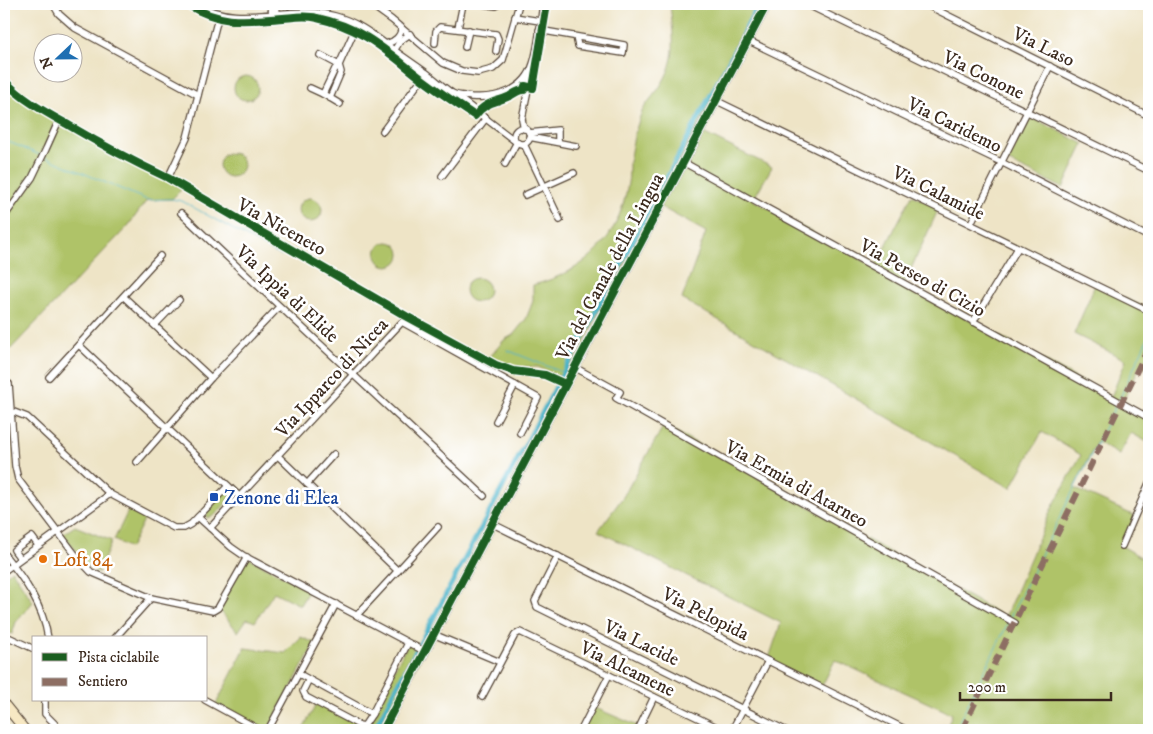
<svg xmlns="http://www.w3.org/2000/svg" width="1153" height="734" viewBox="0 0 1153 734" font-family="'IM FELL DW Pica',serif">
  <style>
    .green { fill: #afc367; stroke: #757642 }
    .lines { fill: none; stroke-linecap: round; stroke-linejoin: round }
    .stream { stroke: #4ab3c9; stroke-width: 1 }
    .canal { stroke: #4ab3c9; stroke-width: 5 }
    .street-casing { stroke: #564637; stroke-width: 8 }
    .secondary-casing { stroke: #564637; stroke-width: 11 }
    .street { stroke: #fff; stroke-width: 5.5 }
    .secondary { stroke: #f7e8c3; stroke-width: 9 }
    .quiet { stroke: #8d6e63; stroke-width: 6; stroke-dasharray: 12 6; stroke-linecap: butt }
    .cycleway-casing { stroke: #fff; stroke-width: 11 }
    .cycleway { stroke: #1b5e20; stroke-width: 8 }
    .transit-dot { fill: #1a4fb4; stroke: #fff; stroke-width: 2 }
    .food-dot { fill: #e8710a; stroke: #fff; stroke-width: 2 }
    .labels { text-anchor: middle; stroke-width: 5; stroke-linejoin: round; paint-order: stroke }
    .street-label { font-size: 19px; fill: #3b2a1e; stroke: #fff }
    .transit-label { font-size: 19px; fill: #164399; stroke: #fff; text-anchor: start }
    .food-label { font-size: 19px; fill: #c56008; stroke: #fff; text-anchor: start }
  </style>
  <rect width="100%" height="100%" fill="#fff"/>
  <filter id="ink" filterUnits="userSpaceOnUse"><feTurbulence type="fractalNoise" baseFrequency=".02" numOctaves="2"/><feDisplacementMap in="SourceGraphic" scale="10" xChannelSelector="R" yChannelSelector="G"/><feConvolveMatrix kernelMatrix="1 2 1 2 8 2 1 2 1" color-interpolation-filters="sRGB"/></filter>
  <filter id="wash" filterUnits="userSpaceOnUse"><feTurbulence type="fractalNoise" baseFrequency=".0096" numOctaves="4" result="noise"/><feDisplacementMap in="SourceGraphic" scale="20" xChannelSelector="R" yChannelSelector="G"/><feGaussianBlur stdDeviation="1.12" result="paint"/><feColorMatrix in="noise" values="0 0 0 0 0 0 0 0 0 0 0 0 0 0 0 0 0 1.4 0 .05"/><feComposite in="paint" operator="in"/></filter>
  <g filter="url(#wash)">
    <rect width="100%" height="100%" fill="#eee4c6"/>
    <!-- green -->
    <g class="green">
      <path d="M670,4H764L566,376L562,378L538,367L503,366L489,358L504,340L513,335L526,319L533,301V285C587,271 619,239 628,183C629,177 629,171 629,164C631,149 634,134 639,120C642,107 652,98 659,88C679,59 673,36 670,4Z"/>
      <circle cx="246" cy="88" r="12"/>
      <path d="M4,80L28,101L183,188L172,199L147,200L128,226L4,356Z"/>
      <path d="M1029,116L1084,144L1063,188L1007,161Z"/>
      <path d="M699,131L772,167L753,200L875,267L912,195L939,208L904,284L1111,397L1126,360L1074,334L1095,285L1149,309V370L1140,366L1122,403L1149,417V443L1131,433L1119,455L1097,442L1074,488L1135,516L1122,546L1149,562V730H946L952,714L835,660L821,688L768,661L781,623L598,531L623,497L664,425L1005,617L1051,510L1081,455L1042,432L1011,488L682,299L706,232L659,206Z"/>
      <circle cx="231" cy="165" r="12"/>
      <circle cx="310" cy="210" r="12"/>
      <circle cx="388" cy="254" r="12"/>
      <circle cx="477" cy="290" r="12"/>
      <path d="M227,490L231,493V498L214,516L207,518L206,512Z"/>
      <path d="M129,509L145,518L130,548L114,540Z"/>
      <path d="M75,526L112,541L98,573L88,566L63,534Z"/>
      <path d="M247,557L309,590L300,605L274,592L255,622L247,619L238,632L218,608Z"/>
      <path d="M12,570L33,602L16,622L12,634L4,631V576Z"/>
      <path d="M301,637L315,643L268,730H260L215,706L245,648L285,653Z"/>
      <path d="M408,643L424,651L382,730H302L317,703L366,724Z"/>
      <path d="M593,707L640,727L638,730H581Z"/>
    </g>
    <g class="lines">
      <!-- stream -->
      <g class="stream">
        <path d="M4,140L40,155"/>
        <path d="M45,157L147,200L172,199L182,201L281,256"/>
        <path d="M507,350L564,373"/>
        <path d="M1119,400L1149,335"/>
        <path d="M1010,617L1117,403"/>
        <path d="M955,730L1008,623"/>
      </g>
      <!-- canal -->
      <path class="canal" d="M374,730L759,4"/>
    </g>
  </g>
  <g filter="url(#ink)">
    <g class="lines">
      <!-- street casing -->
      <g class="street-casing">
        <g id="street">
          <path d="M53,4L59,14L75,28L198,95"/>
          <path d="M197,4C240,30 289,3 335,16C358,22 376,37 394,50C405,58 417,66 428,74C436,80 444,88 452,93C458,96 465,96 471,97C496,99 525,91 533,64C539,46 540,23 543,4"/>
          <path d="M271,4L272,14"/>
          <path d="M276,4L277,13"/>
          <path d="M370,4L392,20L443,63L462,71L478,73L493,69L503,60L519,4"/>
          <path d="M483,4L496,6"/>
          <path d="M806,4L1149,171"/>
          <path d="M925,4L1149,116"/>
          <path d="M515,17L540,21"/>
          <path d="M458,28L463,4"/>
          <path d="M539,30L624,45L623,53L578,46L576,37"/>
          <path d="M747,40L1003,163L1149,237"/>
          <path d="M435,43L436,31L440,27L496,34L498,39L496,51"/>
          <path d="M386,44C394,42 402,36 401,27"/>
          <path d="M465,47L469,30"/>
          <path d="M394,51L400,41L410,34"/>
          <path d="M320,55L339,65L341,72L330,98L323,94L335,69L339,65L357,25"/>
          <path d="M4,80C22,100 47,113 70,126C102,145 134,162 168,178L406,316L496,365L513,371L545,375L565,384"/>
          <path d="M310,88L323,94"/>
          <path d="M455,95L515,141"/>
          <path d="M330,98L340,104"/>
          <path d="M715,100C860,170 1004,241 1149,311V309"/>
          <circle cx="522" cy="136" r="8"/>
          <path d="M524,129L522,119L532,70"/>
          <path d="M383,131L426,73"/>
          <path d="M529,133L558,130V142"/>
          <path d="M529,137L576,146"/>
          <path d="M524,144L560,220"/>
          <path d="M683,162L1149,418"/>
          <path d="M505,164L517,142"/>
          <path d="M442,176L486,118"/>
          <path d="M168,178L187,138L219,14"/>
          <path d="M525,195L574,173"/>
          <path d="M181,213C281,309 383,402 484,496"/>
          <path d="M4,217L32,178L46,149L59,120"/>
          <path d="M971,223L1050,66"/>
          <path d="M124,297L211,378"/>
          <path d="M973,322L1018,248"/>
          <path d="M155,325L179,300"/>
          <path d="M79,345L239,496"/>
          <path d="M574,367L620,392L616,398L1015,623"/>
          <path d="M49,377L160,256"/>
          <path d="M9,384L15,466L18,479L77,557L91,572L151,598L213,611L218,608L247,557"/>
          <path d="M4,414L14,412L27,417L110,494L174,528H184L191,524L228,486"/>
          <path d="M496,421L515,385"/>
          <path d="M278,456L398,571"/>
          <path d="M137,462L211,378L279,307"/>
          <path d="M307,484L334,454"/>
          <path d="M198,517L231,547L244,556L424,651"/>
          <path d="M491,523L907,730"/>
          <path d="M210,528L402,322L538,398L520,433"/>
          <path d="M1122,546L1149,483"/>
          <path d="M4,554C24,579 43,605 48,638"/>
          <path d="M558,556L535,601L537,607L785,730"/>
          <path d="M20,558L14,550L32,537L38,545"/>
          <path d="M4,571L110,494"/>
          <path d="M357,615L438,527"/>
          <path d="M433,634L500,662"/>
          <path d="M4,635L34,649"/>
          <path d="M115,638L151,598"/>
          <path d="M299,674L372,714L364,726L359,725L306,697L303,691L308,681"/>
          <path d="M482,697L515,635L520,632L723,730"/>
          <path d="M45,700V714L55,724"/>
          <path d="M205,700L260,730"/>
          <path d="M372,714L408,643"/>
          <path d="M268,730L336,604"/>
          <path d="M581,730L609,675"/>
          <path d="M638,730L654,697"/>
          <path d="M732,730L768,661"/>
        </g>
      </g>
      <!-- secondary casing -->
      <g class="secondary-casing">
        <g id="secondary">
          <path d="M4,704L25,730"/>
          <path d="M383,730L767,4"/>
        </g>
      </g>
      <!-- street -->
      <use href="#street" class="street"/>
      <!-- secondary -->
      <use href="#secondary" class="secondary"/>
      <!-- quiet -->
      <path class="quiet" d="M962,730L1149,346"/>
      <!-- cycleway casing -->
      <g class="cycleway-casing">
        <g id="cycleway">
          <path d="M187,4C221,25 245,21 283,18C295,17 306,15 317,18C364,28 386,51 422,79C439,92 457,104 475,116C486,101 495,103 510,96C515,93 518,90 524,90L525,86L533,88L547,4"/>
          <path d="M4,80C22,100 47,113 70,126C102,145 134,162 168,178L406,316L496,365L513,371L545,375L565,384"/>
          <path d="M383,730L767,4"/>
        </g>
      </g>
      <!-- cycleway -->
      <use href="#cycleway" class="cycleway"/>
    </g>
  </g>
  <!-- markers -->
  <rect class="transit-dot" x="209" y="492" width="10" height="10" rx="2.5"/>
  <circle class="food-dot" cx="43" cy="559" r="5"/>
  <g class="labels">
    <!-- street labels -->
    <g class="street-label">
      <text transform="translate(1044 46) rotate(26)" y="7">Via Laso</text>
      <text transform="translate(984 74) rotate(26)" y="7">Via Conone</text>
      <text transform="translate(955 124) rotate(26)" y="7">Via Caridemo</text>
      <text transform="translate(939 192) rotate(26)" y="7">Via Calamide</text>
      <text transform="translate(282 226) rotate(29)" y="7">Via Niceneto</text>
      <text transform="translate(609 266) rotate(-62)" y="7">Via del Canale della Lingua</text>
      <text transform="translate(923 277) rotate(29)" y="7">Via Perseo di Cizio</text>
      <text transform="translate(288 293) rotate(43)" y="7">Via Ippia di Elide</text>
      <text transform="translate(331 377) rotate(-47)" y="7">Via Ipparco di Nicea</text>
      <text transform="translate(797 483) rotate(29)" y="7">Via Ermia di Atarneo</text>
      <text transform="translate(706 613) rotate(27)" y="7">Via Pelopida</text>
      <text transform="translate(642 642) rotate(26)" y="7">Via Lacide</text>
      <text transform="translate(628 668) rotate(26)" y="7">Via Alcamene</text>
    </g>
    <!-- transit labels -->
    <g class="transit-label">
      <text x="224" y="504">Zenone di Elea</text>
    </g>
    <!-- food labels -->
    <g class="food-label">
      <text x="53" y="566">Loft 84</text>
    </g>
  </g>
  <!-- margin -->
  <rect width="1153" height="734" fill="none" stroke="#fff" stroke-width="20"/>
  <!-- legend -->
  <rect x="32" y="636" width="175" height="65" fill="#ffffff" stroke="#b1aaa5"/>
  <rect x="42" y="653" width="25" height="8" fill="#1b5e20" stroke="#b1aaa5"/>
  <text x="78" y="662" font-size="15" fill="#3b2a1e">Pista ciclabile</text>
  <rect x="42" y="678" width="25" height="8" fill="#8d6e63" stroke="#b1aaa5"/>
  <text x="78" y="686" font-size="15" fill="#3b2a1e">Sentiero</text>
  <!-- north arrow -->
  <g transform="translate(58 58) rotate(248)"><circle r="24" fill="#ffffff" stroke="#b1aaa5"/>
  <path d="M0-4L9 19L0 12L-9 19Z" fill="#1f6fb2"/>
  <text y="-8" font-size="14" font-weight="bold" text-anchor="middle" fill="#3b2a1e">N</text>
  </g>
  <!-- scale -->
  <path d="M960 692v8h151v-8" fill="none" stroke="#3b2a1e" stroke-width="2.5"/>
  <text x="968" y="692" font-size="15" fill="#3b2a1e" stroke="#ffffff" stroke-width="4" paint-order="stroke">200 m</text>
</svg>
